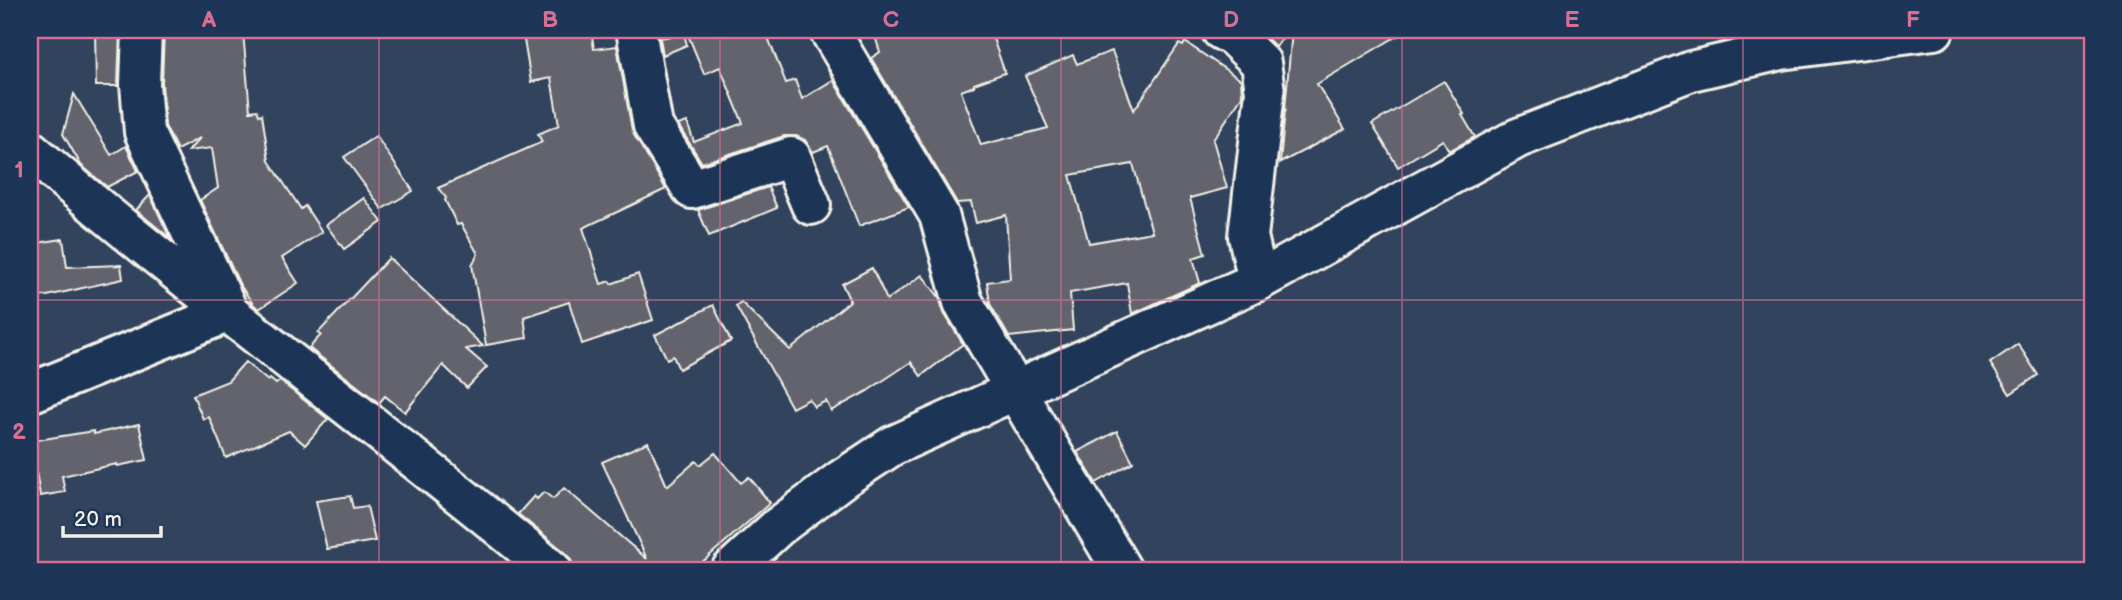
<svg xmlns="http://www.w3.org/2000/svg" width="2122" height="600" viewBox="0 0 2122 600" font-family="'Balsamiq Sans',sans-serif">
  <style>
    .building { fill: #62646c; stroke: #f4f1e8; stroke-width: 2; fill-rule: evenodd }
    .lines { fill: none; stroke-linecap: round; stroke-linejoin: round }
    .minor-casing { stroke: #f4f1e8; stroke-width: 44 }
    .tertiary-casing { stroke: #f4f1e8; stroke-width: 44 }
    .minor { stroke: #1d3557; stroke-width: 38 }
    .tertiary { stroke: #1d3557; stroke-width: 38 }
    .grid { fill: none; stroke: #d66f93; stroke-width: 2; stroke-opacity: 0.55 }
    .neatline { fill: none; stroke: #d66f93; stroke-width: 2.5 }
    .grid-label { font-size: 23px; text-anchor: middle; font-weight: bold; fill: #d66f93 }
  </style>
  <rect width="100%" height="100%" fill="#32435d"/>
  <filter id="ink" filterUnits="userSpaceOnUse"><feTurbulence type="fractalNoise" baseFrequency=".0143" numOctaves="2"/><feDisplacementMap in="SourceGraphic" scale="14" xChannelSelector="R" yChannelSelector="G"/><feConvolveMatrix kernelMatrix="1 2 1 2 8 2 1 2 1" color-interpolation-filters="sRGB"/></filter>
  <g filter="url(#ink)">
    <!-- building -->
    <g class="building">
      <path d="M95,30H120L118,86H96Z"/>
      <path d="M164,30H233V33L243,32L250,111L257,110L259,115L262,114L269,161L301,209L305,206L322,232L282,258L298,283L259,309L253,304L240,285L200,200L218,188L212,148L188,151L200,138L177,150L165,126L162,83Z"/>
      <path d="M543,30H591L594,49L617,46L632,130L666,189L583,228L601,284L610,281L611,284L638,274L653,320L582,344L569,302L524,317L527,338L486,345L472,265L478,254L461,224L457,225L445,200L446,198L438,188L542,142L538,134L559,125L551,78L531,82L523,34Z"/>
      <path d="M686,30H765L786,83L795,80L802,99L833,80L909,207L859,226L828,146L813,152L805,140L796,136H784L702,163L678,125L687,122L694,142L743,123L720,67L704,74Z"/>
      <path d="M873,30H990L1005,73L974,84V86L961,91L981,145L1048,128L1025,76L1073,55L1077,64L1112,51L1134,110L1179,44L1183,46L1185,42L1241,80L1242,96L1213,140L1227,188L1190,198L1205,254L1193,258L1200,283L1132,314L1127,283L1070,293L1073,330L1009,337L990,304L987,282L1010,279L1006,215L976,223L971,202L957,203L871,58L880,52ZM1133,164L1152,232L1089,243L1070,175Z"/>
      <path d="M1258,30H1288L1276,47Z"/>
      <path d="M1292,30H1407L1317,84L1345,129L1280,163L1285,110L1286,111L1285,109Z"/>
      <path d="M684,34L687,45L663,55L660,38Z"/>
      <path d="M1444,81L1464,114L1462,115L1475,137L1449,151L1443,140L1398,167L1372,124Z"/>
      <path d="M74,94L111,155L126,146L138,171L107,187L81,165L63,134Z"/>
      <path d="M376,136L413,191L382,209L344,157Z"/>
      <path d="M768,187L777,208L709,236L698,210Z"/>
      <path d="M150,195L170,238L136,210Z"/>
      <path d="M364,198L382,222L344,249L326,225Z"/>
      <path d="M63,239L67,267L121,265L123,279L47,296L30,297V244Z"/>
      <path d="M389,258L483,346L466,349L487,367L467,388L443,365L405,412L385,396L379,403L309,348L321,335L318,333Z"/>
      <path d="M872,268L887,300L922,275L939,297L944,313L963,344L921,376L911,362L866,392L831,411L826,401L814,407L809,399L792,408L736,306L741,302L790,350L850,301L842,284Z"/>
      <path d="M713,305L731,341L679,369L673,356L667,359L655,335Z"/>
      <path d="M2018,344L2038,375L2010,394L1990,363Z"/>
      <path d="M245,362L268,381L270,379L276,384L280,381L328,419L305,445L289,431L226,458L209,417L203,419L193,395L228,381Z"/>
      <path d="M139,424L147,460L117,466V464L62,476L65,492L40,496L31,441L94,431V434Z"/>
      <path d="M1117,431L1133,462L1096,483L1077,452Z"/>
      <path d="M648,442L667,486L696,461L700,465L715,453L741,483L749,477L770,503L693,570H573L572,562L566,553L518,514L534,496L537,499L544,492L553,499L564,488L647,559L602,462Z"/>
      <path d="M350,496L353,508L367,506L375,541L327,549L316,501Z"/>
    </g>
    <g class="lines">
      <!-- minor casing -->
      <g class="minor-casing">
        <g id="minor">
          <path d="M142,30L140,84L144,132L225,304"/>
          <path d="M636,30L653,126L692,189L791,157L811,205"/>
          <path d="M829,30L939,215L963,302L1122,570"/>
          <path d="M1221,30L1233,36L1261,63L1265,92L1248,236L1258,281"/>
          <path d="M30,150C199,296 380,427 552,570"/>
          <path d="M30,393L229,312"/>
        </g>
      </g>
      <!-- tertiary casing -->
      <g class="tertiary-casing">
        <path id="tertiary" d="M731,570L778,527L842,479L892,446L1258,281L1518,138L1691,71L1781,50L1934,30"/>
      </g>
      <!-- minor -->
      <use href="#minor" class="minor"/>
      <!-- tertiary -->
      <use href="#tertiary" class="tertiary"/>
    </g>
  </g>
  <!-- grid -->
  <path class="grid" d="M379,30V570M720,30V570M1061,30V570M1402,30V570M1743,30V570M30,300H2092"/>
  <!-- margin -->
  <rect width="2122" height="600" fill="none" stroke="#1d3557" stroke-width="77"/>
  <!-- scale -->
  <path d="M63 526v10h98v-10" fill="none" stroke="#f4f1e8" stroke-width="3.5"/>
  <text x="74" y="526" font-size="21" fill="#f4f1e8" stroke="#1d3557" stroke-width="5" paint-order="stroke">20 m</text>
  <rect x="38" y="38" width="2046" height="524" class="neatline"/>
  <g class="grid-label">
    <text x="209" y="27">A</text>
    <text x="550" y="27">B</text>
    <text x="891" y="27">C</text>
    <text x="1231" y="27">D</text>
    <text x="1572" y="27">E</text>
    <text x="1913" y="27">F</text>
    <text x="19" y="177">1</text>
    <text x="19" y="439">2</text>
  </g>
</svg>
